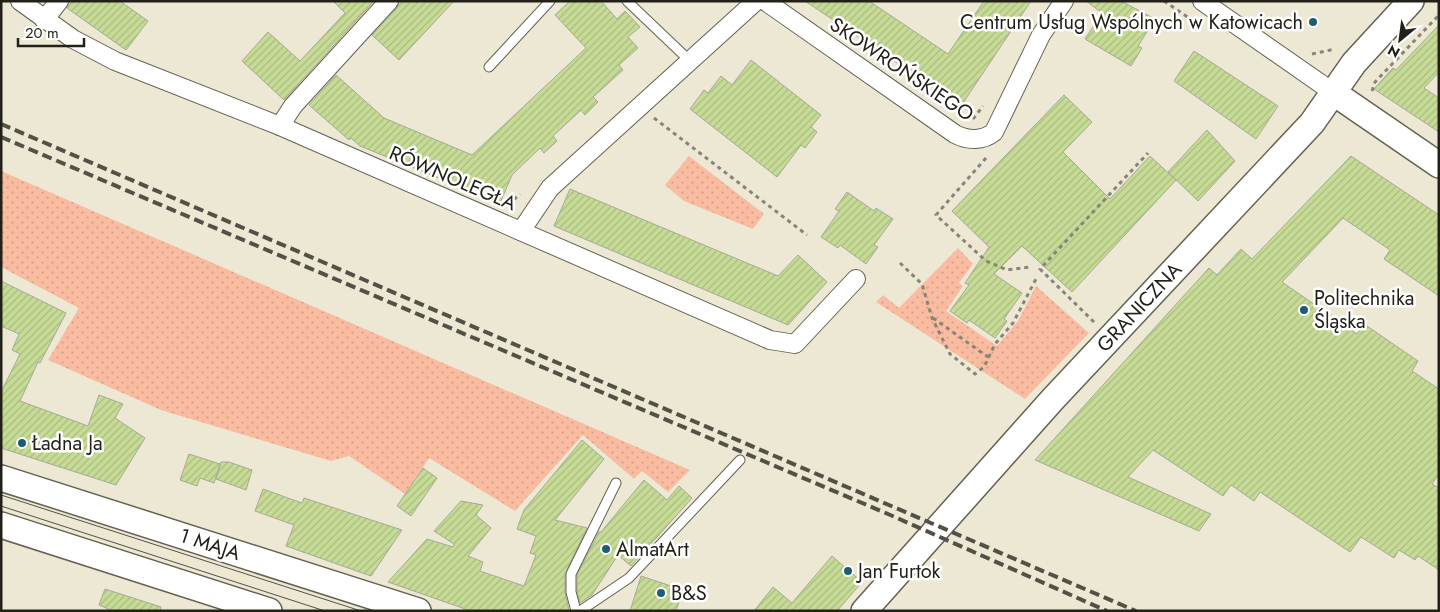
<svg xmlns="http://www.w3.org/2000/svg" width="1440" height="612" viewBox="0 0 1440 612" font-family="Jost,sans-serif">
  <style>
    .grass { fill: url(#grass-dots) }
    .building { fill: url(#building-hatch); stroke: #a4aa97 }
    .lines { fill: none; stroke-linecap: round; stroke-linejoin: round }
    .lane-casing { stroke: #65614f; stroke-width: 11 }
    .street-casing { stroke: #65614f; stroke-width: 20 }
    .secondary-casing { stroke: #65614f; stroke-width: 28 }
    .path { stroke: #888577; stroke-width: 3; stroke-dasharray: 4 4; stroke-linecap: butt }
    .lane { stroke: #fff; stroke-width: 9 }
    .street { stroke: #fff; stroke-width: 18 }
    .secondary { stroke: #fff; stroke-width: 25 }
    .tram { stroke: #535146; stroke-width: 1 }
    .rail { stroke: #535146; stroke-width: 4; stroke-dasharray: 10 5; stroke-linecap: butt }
    .poi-dot { fill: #1e5e73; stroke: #fff; stroke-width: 2 }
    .labels { text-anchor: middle; stroke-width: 5; stroke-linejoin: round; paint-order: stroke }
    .poi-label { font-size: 20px; fill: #222119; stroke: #fff; text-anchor: start }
    .street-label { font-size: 20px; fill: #222119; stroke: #fff }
  </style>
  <defs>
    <pattern id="grass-dots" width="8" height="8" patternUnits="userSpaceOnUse" patternTransform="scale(1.25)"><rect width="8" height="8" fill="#f9bca0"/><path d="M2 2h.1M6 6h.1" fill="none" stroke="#d5a189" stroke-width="1.8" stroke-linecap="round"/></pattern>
    <pattern id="building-hatch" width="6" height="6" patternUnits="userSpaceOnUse" patternTransform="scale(1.25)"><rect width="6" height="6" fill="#c6db95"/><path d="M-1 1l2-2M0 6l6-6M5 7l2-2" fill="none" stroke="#aabc80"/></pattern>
  </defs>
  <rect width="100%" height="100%" fill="#ede8d4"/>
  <!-- grass -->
  <g class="grass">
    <path d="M689,156L764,214L753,229L684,201L665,185Z"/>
    <path d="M1,171L690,470L668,492L642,471L634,479L583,435L515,511L429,458L405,494L349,456L331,461L161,410L48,360L79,308L1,267Z"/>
    <path d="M958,248L973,264L959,283L963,286L946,311L997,346L1018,321L1036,286L1089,333L1025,399L876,302L883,295L899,308Z"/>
  </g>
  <!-- building -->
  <g class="building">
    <path d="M69,1H120L148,21L126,50L67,8Z"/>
    <path d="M333,1H374L284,100L242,61L268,32L300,61L345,13Z"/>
    <path d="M399,1H454L399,60L372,35L397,8Z"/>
    <path d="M570,1H601L617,19L625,11L640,27L628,37L638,48L619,65L623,70L593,97L598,102L585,115L581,110L553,136L557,141L544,153L540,148L512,175L500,203L360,146L351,138L349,140L309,105L336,75L384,118L472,155L586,48L555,15Z"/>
    <path d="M805,1H869L948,54L984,1H1031L961,106Z"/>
    <path d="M1086,1H1121L1155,19L1138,46L1142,48L1131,66L1085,39L1102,13Z"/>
    <path d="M1439,25V72L1424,88L1439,98V132L1374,89L1393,68L1396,70Z"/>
    <path d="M1194,51L1278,106L1256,139L1174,81Z"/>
    <path d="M751,60L821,115L811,127L817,132L805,148L801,145L777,177L690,109L704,90L708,93L721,76L732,85Z"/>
    <path d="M1064,95L1092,122L1063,152L1110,199L1150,156L1176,180L1072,292L1022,246L994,274L1022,293L1004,319L1007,321L995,338L969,320L967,323L950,311L969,285L965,283L989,247L952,211Z"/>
    <path d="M1207,130L1235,161L1198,201L1168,172Z"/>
    <path d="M1351,156L1439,215V296L1384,259L1390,250L1343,218L1282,282L1357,334L1364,324L1418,361L1412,371L1439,389V474L1432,484L1439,488V570L1418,556L1415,560L1399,550L1394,558L1361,537L1350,552L1260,492L1254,501L1231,485L1223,496L1153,450L1128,477L1211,514L1199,531L1035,460L1209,268L1217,275L1241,249L1252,259Z"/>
    <path d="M570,189L778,276L798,255L827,282L788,325L554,226Z"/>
    <path d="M847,192L874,211L876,208L893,219L874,245L878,247L866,264L840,245L838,248L821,237L839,211L835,209Z"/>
    <path d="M1,281L66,313L40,363L38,362L20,401L88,426L99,395L123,404L115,418L145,438L116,485L1,448V392L20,354L12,350L19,334L1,326Z"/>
    <path d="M582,440L604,459L555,520L587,528L565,574V592L569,611H471L388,582L427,539L453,547L454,544L434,531L461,501L483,505L476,515L491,528L468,556L483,562L480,571L524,586L536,555L530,553L536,536L517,529L524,510Z"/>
    <path d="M189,454L220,464L214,483L200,478L197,486L180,480Z"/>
    <path d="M221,462H229L252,470L246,490L216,479Z"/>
    <path d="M423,468L437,478L411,516L397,506Z"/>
    <path d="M644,480L667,500L679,486L692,498L631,566L618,555L592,595L580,603L577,591V575L599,532H601Z"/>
    <path d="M263,489L302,503L304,498L402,530L371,576L286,546L294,525L255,511Z"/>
    <path d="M832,556L862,582L837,611H754L773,587L792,603Z"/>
    <path d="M641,576L683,590L676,611H630Z"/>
    <path d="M105,589L161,607L160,611H113L99,605Z"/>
  </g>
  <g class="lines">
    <!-- lane casing -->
    <g class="lane-casing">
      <g id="lane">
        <path d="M627,1L690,61"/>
        <path d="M489,67L550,1"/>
        <path d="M576,611L571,592V574L616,483"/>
        <path d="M580,611L629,578L740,460"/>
      </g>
    </g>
    <!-- street casing -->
    <g class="street-casing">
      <g id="street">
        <path d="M20,1L73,39L115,61L280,126L770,340L795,344L856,279"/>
        <path d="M765,1L955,134C968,141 983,141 994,132L1041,35L1064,1"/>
        <path d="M1202,1L1334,93"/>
        <path d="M44,20L59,1"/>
        <path d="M280,126L293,106L389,1"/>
        <path d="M521,231L550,188L756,1"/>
      </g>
    </g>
    <!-- secondary casing -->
    <g class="secondary-casing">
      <g id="secondary">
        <path d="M1334,93L1439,165"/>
        <path d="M1,478L418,611"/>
        <path d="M1,525L269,611"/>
        <path d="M864,611L1053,399L1312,123L1354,63L1411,1"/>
      </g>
    </g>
    <!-- path -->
    <g class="path">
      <path d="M1164,1L1189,18"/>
      <path d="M1312,54L1335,49"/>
      <path d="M1372,91L1375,82L1439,15"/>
      <path d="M654,118L807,235"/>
      <path d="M973,119L983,106"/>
      <path d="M986,158L936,215L986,261L1007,270L1031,267"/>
      <path d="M508,205L520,194"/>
      <path d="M900,263L922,284L932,318L950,354L975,374L984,367L995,344L1013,323L1037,277"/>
      <path d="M933,318L988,357"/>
      <path d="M1094,322L1040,269L1148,153"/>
    </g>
    <!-- lane -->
    <use href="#lane" class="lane"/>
    <!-- street -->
    <use href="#street" class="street"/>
    <!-- secondary -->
    <use href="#secondary" class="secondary"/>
    <!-- tram -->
    <g class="tram">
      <path d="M1,495L361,611"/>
      <path d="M1,506L325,611"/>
    </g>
    <!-- rail -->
    <g class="rail">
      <path d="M1,124L1136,611"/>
      <path d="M1,137L888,514L1107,611"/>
    </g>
  </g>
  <!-- markers -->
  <g class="poi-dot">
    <circle cx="1313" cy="22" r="5"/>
    <circle cx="1304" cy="310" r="5"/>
    <circle cx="22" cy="443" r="5"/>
    <circle cx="606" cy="549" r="5"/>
    <circle cx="848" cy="571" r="5"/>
    <circle cx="661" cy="593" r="5"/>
  </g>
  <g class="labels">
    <!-- poi labels -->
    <g class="poi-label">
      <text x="1303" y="29" text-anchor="end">Centrum Usług Wspólnych w Katowicach</text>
      <text x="1314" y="305">Politechnika<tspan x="1314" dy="23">Śląska</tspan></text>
      <text x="32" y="450">Ładna Ja</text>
      <text x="616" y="556">AlmatArt</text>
      <text x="858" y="578">Jan Furtok</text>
      <text x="671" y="600">B&amp;S</text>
    </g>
    <!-- street labels -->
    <g class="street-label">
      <text transform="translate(902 69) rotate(34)" y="7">SKOWROŃSKIEGO</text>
      <text transform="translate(453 178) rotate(23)" y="7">RÓWNOLEGŁA</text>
      <text transform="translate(1139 307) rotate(-47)" y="7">GRANICZNA</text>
      <text transform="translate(210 544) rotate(18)" y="7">1 MAJA</text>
    </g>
  </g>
  <!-- border -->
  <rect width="1440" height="612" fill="none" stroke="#222119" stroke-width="5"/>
  <!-- north arrow -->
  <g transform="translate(1400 40) rotate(209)" stroke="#ffffff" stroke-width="4" paint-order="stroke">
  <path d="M0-4L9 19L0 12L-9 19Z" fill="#222119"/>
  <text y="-8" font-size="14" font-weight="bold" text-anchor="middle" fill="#222119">N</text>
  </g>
  <!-- scale -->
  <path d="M18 38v8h66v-8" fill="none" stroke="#222119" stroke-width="2.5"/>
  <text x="25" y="38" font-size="15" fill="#222119" stroke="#ffffff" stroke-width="4" paint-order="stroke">20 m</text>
</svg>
